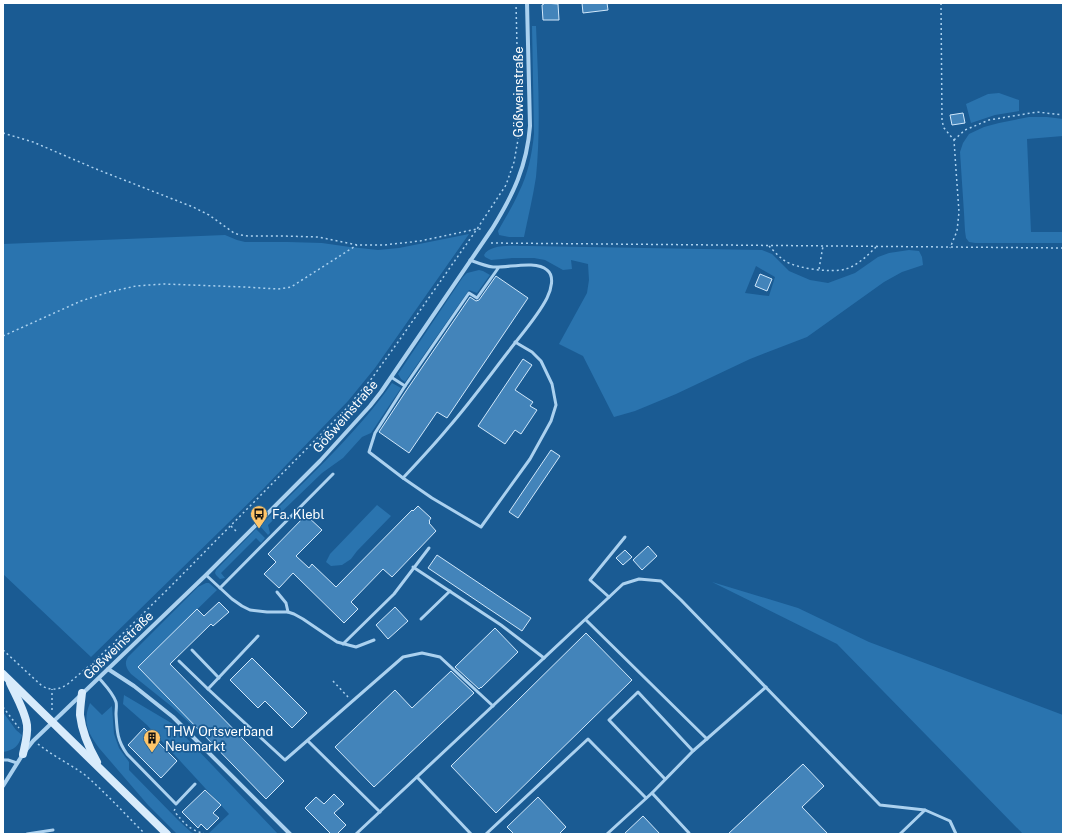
<svg xmlns="http://www.w3.org/2000/svg" width="1066" height="837" viewBox="0 0 1066 837" font-family="'Public Sans',sans-serif">
  <style>
    .green { fill: #2a74af; fill-rule: evenodd }
    .building { fill: #4384ba; stroke: #d1e8fb }
    .lines { fill: none; stroke-linecap: round; stroke-linejoin: round }
    .path { stroke: #abd1ef; stroke-width: 1.5; stroke-dasharray: 2 3; stroke-linecap: butt }
    .service { stroke: #abd1ef; stroke-width: 3 }
    .minor { stroke: #abd1ef; stroke-width: 4 }
    .secondary { stroke: #d8ebfb; stroke-width: 8 }
    .labels { text-anchor: middle; stroke-width: 3.5; stroke-linejoin: round; paint-order: stroke }
    .street-label { font-size: 13px; fill: #fff; stroke: #1a5b93 }
    .poi-label { font-size: 13px; fill: #fff; stroke: #1a5b93; text-anchor: start }
  </style>
  <rect width="100%" height="100%" fill="#1a5b93"/>
  <!-- green -->
  <g class="green">
    <path d="M532,26H536C538,76 541,127 536,177C533,197 528,217 524,237H509L499,235L498,231C505,218 513,206 519,192C528,174 532,154 534,134Z"/>
    <path d="M999,93L1019,100V111L995,115L971,123L966,104L988,94Z"/>
    <path d="M1029,117H1047L1063,119V136L1027,139L1031,232H1063V243H975L969,242L966,238L965,231L964,213L960,152L963,143L969,134L984,127L999,123Z"/>
    <path d="M469,234L375,368L348,401L264,488L91,657L3,574V244L225,235L237,240L245,242H288L322,243L350,247L378,250L399,248Z"/>
    <path d="M528,246L762,250L772,254L789,271L810,280L828,283L855,273L878,257L889,253L909,250L919,251L922,257L923,265L902,272L884,282L807,337L750,359L676,394L635,411L614,417L583,356L559,344L587,293L589,280L588,264L571,260L572,269L563,270L545,260L534,258H512L491,260L485,257L484,255C490,243 516,246 528,246ZM756,266L775,277L769,296L745,293Z"/>
    <path d="M479,270L483,271L490,275L477,293L469,290L405,382L401,379L398,374L463,277L467,273Z"/>
    <path d="M392,383L401,388L371,433L362,437L343,458L322,473L268,525L270,533L268,535L260,526C305,480 355,436 392,383Z"/>
    <path d="M377,505L391,516L357,551L351,559L342,565L331,566L326,562L330,554Z"/>
    <path d="M256,529L265,538L261,543L256,538L221,573L225,578L220,579L216,575L215,573L216,570Z"/>
    <path d="M712,582L798,608L869,642L1063,715V834H1023L837,644Z"/>
    <path d="M206,583H209L217,590L138,667L219,750L171,706L131,674C126,668 124,663 128,657L198,587Z"/>
    <path d="M124,695L173,724L278,834H208L229,814L147,725L123,704Z"/>
    <path d="M90,703L102,715L112,706L114,734L119,748L129,762V770L178,820L191,832L195,834H177L148,805L99,748C88,733 82,722 90,703Z"/>
    <path d="M3,712L16,730L22,735C19,746 14,750 3,752Z"/>
  </g>
  <!-- building -->
  <g class="building">
    <path d="M544,3L558,4L559,20H543L542,5L544,4Z"/>
    <path d="M582,3H607L608,10L583,13Z"/>
    <path d="M963,113L965,123L952,125L950,115Z"/>
    <path d="M760,274L772,279L767,291L755,286Z"/>
    <path d="M496,276L528,298L447,418L437,412L409,453L379,432L406,391L408,388L470,297L476,301L479,300Z"/>
    <path d="M523,359L532,365L515,390L533,402L530,406L537,410L521,434L515,430L505,444L478,426Z"/>
    <path d="M551,450L560,456L518,518L509,512Z"/>
    <path d="M418,506L431,518L429,521L430,522L429,523L436,531L392,577L383,569L351,602L358,609L344,623L293,573L279,588L264,574L276,562L268,554L306,515L322,530L296,556L309,568L312,564L336,587L412,510L413,511Z"/>
    <path d="M648,546L657,556L642,570L633,560Z"/>
    <path d="M625,550L632,557L623,565L616,558Z"/>
    <path d="M437,555L531,618L522,631L428,568Z"/>
    <path d="M219,602L229,612L213,626L211,624L170,664L284,781L266,799L138,667L197,609L204,616Z"/>
    <path d="M395,607L408,621L388,639L376,625Z"/>
    <path d="M495,628L518,652L481,688V687L479,689L455,667Z"/>
    <path d="M586,633L632,680L496,813L451,766Z"/>
    <path d="M252,658L307,713L292,728L265,701L258,708L230,680Z"/>
    <path d="M451,671L474,693L374,787L335,747L395,690L412,708Z"/>
    <path d="M144,728L177,761L161,778L128,745Z"/>
    <path d="M803,764L824,786L802,807L828,834H728Z"/>
    <path d="M205,790L221,805L213,813L219,818L207,830L201,824L198,828L182,812Z"/>
    <path d="M334,794L344,804L334,813L346,825L337,834H331L305,808L316,797L324,804Z"/>
    <path d="M538,797L566,827L559,834H514L507,827Z"/>
    <path d="M643,816L660,834H624Z"/>
  </g>
  <g class="lines">
    <!-- path -->
    <g class="path">
      <path d="M941,3L942,121L944,128L954,140L956,170L959,212L957,231L950,248"/>
      <path d="M3,133L33,142L96,169L193,207L209,215L234,233L240,235L248,236H283L318,237L357,245H384L420,241L477,229H483"/>
      <path d="M954,140L965,130L989,120L1037,112L1063,115"/>
      <path d="M491,243L1063,248"/>
      <path d="M769,246C774,251 779,257 785,261C798,269 832,273 846,269C858,265 867,256 876,247"/>
      <path d="M819,269L823,246"/>
      <path d="M3,336L81,301L109,292L136,286L164,284L244,287L278,289L291,287L357,245"/>
      <path d="M231,526L238,533"/>
      <path d="M3,650L42,686C52,691 60,690 69,683L97,659L167,590L345,410L372,378L398,342L477,229L506,185L514,162L519,134L516,3"/>
      <path d="M97,659L103,665"/>
      <path d="M333,681L348,697"/>
      <path d="M3,707L19,728"/>
      <path d="M52,710V689"/>
      <path d="M38,744C53,756 70,764 85,775C106,793 125,814 145,834"/>
      <path d="M175,809L174,811C185,824 188,829 205,834"/>
    </g>
    <!-- service -->
    <g class="service">
      <path d="M470,260C478,263 485,266 493,267C508,268 536,260 547,270C555,276 551,290 547,298C538,316 520,336 508,352C488,378 469,404 448,428C434,445 418,462 403,478L369,452L375,433L405,386L469,293L477,298L499,267"/>
      <path d="M391,377L405,386"/>
      <path d="M403,478L432,498L481,527L530,459L551,421L556,405L552,384L541,361L532,352L515,342"/>
      <path d="M413,567L501,625L544,658"/>
      <path d="M206,575L232,599L242,606L250,610L267,612H288L294,614L303,619L337,642L356,647L374,640"/>
      <path d="M220,588L333,474"/>
      <path d="M277,592L286,603L288,612"/>
      <path d="M609,597L590,580L625,537"/>
      <path d="M421,619L450,591"/>
      <path d="M586,620L707,739"/>
      <path d="M258,636L208,689L285,760L403,657L422,653L440,657L493,706"/>
      <path d="M343,644L394,594L429,548"/>
      <path d="M192,650L219,678"/>
      <path d="M179,661L208,689"/>
      <path d="M99,678C105,685 113,693 116,702C117,705 116,710 116,714C117,731 117,740 127,754L176,804L195,784"/>
      <path d="M308,741L380,812"/>
      <path d="M3,760H8L17,763"/>
      <path d="M417,777L471,834"/>
      <path d="M665,779L609,720L638,692L693,751"/>
      <path d="M652,793L689,833L688,834"/>
      <path d="M27,834L53,830"/>
      <path d="M356,834L623,584L639,579L661,581L681,600L880,805L925,810L950,821L956,834"/>
      <path d="M486,834L588,739L646,798"/>
      <path d="M607,834L652,793L693,751L766,687"/>
      <path d="M900,834L925,810"/>
    </g>
    <!-- minor -->
    <g class="minor">
      <path d="M108,669L134,686L173,717L290,834"/>
      <path d="M3,786L23,754L33,741L206,575L320,461L370,406L381,392L492,229C513,195 527,166 530,126L527,3"/>
    </g>
    <!-- secondary -->
    <g class="secondary">
      <path d="M3,674L167,834"/>
      <path d="M10,683C16,696 25,711 27,725C28,735 25,745 23,754"/>
      <path d="M82,693C81,701 80,708 80,715C82,732 89,748 97,762"/>
    </g>
  </g>
  <!-- icons -->
  <defs>
    <g id="bus-pin" transform="scale(0.9)"><path d="M0 17L-7.5 6A9.5 9.5 0 1 1 7.5 6Z" fill="#ffc569" stroke="#1a5b93"/><path d="M-5-6H5V4H4V6H2V4H-2V6H-4V4H-5ZM-3.5-4V0h7V-4ZM-3.5 1.2v1.5H-2V1.2ZM2 1.2v1.5H3.5V1.2Z" fill="#111"/></g>
    <g id="building-pin" transform="scale(0.9)"><path d="M0 17L-7.5 6A9.5 9.5 0 1 1 7.5 6Z" fill="#ffc569" stroke="#1a5b93"/><path d="M-4-6H4V6H1V3H-1V6H-4ZM-2.5-4.3h1.7v1.8h-1.7ZM.8-4.3h1.7v1.8H.8ZM-2.5-1h1.7V.8h-1.7ZM.8-1h1.7V.8H.8Z" fill="#111"/></g>
  </defs>
  <g fill-rule="evenodd">
    <use href="#bus-pin" x="259" y="514"/>
    <use href="#building-pin" x="152" y="738"/>
  </g>
  <g class="labels">
    <!-- street labels -->
    <g class="street-label">
      <text transform="translate(518 92) rotate(-90)" y="5">Gößweinstraße</text>
      <text transform="translate(345 416) rotate(-49)" y="5">Gößweinstraße</text>
      <text transform="translate(118 645) rotate(-44)" y="5">Gößweinstraße</text>
    </g>
    <!-- poi labels -->
    <g class="poi-label">
      <text x="272" y="519">Fa. Klebl</text>
      <text x="165" y="736">THW Ortsverband<tspan x="165" dy="15">Neumarkt</tspan></text>
    </g>
  </g>
  <!-- border -->
  <rect width="1066" height="837" fill="none" stroke="#ffffff" stroke-width="8"/>
</svg>
